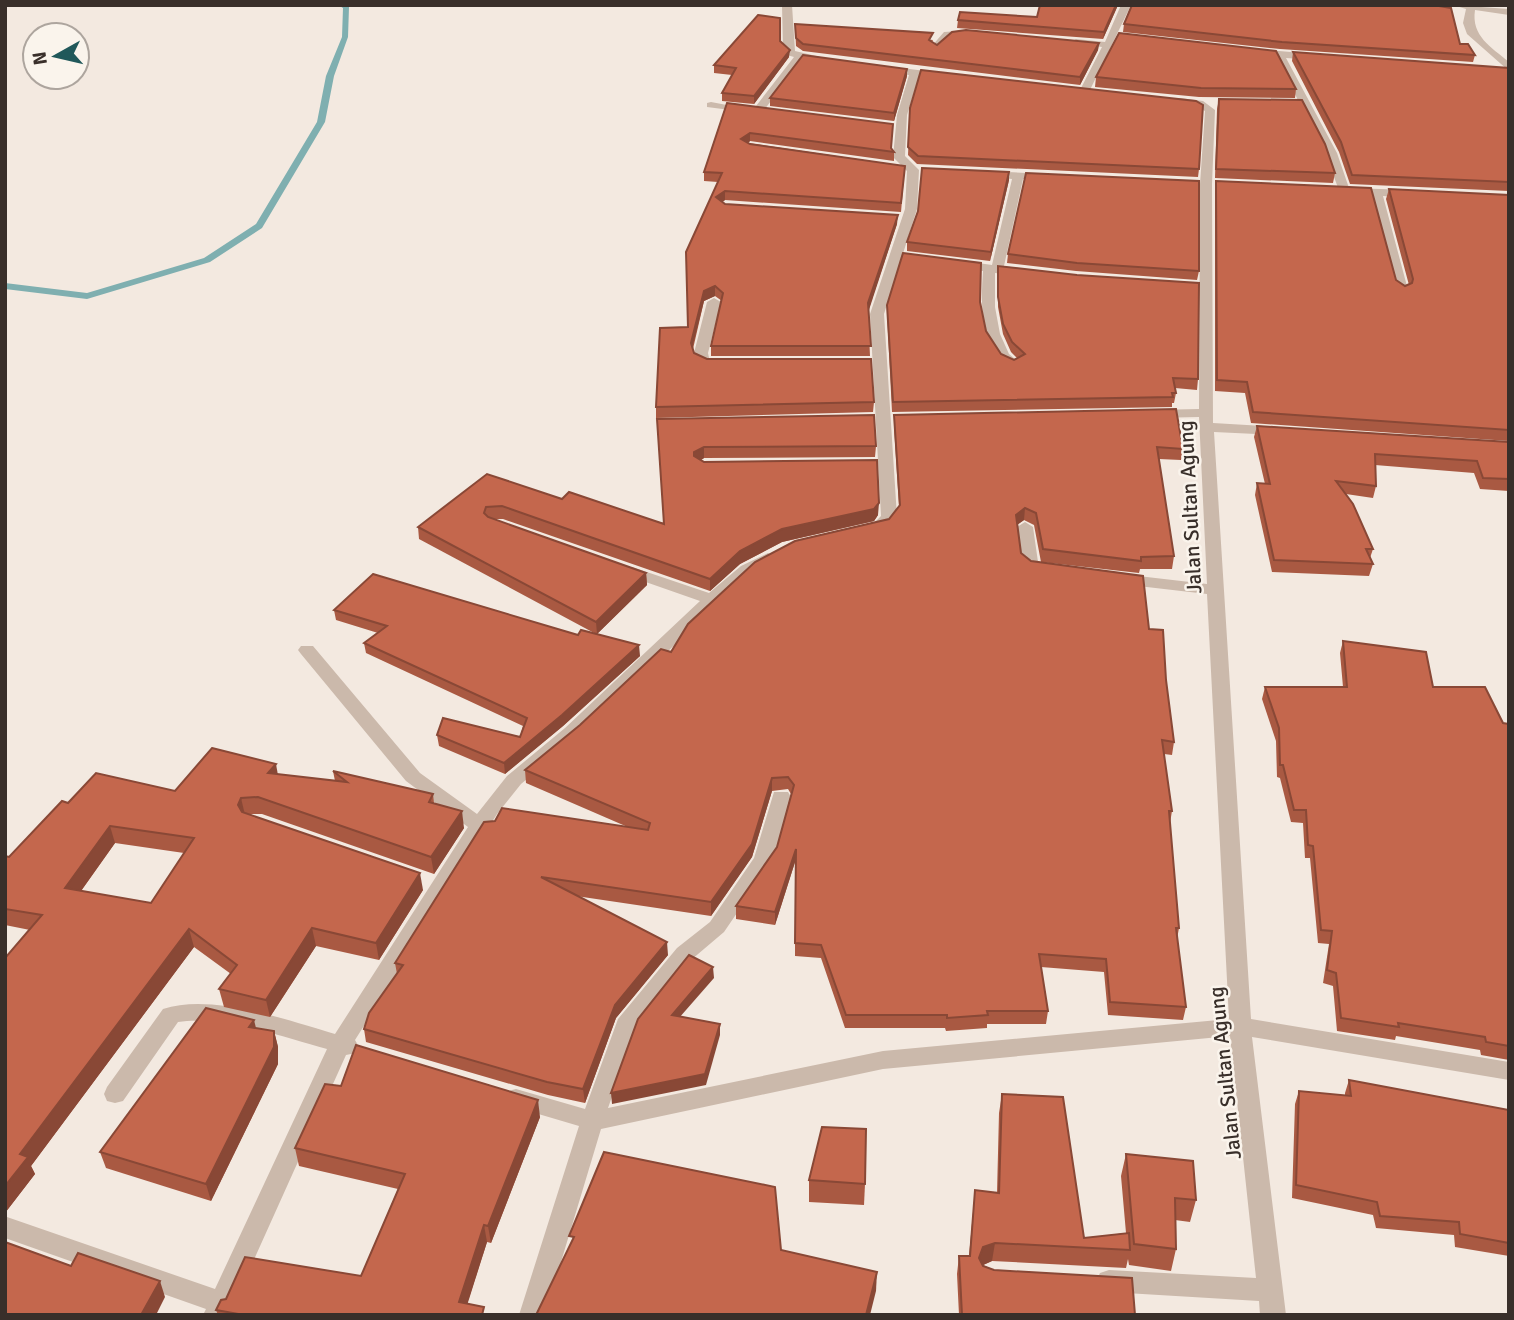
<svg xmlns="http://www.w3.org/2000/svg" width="1514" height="1320" viewBox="0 0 1514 1320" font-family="Signika,sans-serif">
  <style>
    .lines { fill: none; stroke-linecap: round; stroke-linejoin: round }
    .stream { fill: #7fafb0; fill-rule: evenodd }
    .minor { fill: #cbb9ab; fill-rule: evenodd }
    .wall { fill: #a95942; fill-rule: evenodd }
    .shaded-wall { fill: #894836 }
    .building { fill: #c4674d; stroke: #894836; stroke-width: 2; fill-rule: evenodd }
    .labels { text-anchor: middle; stroke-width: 5; stroke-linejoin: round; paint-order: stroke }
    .street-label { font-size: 21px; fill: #392f2a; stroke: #faf4ec }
  </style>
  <rect width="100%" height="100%" fill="#f3e9e0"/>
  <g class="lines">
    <!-- stream -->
    <path class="stream" d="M338,5L349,7L348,37L334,76L325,122L262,228L210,262L87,299L5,289V283L87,293L204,258L256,224L317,122L326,76L342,37L343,8Z"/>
    <!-- minor -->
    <g class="minor">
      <path d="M782,5H792L795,51L829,59V63L803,59L761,114L707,107V103L711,102L753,110L794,57L787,55L783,48Z"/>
      <path d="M1121,5H1131L1089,92L1080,94L1079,92L1102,47L1071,42L1076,39L1105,42Z"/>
      <path d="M1453,5L1509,9V15L1475,10C1471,36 1491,47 1509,62V71L1467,34L1463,23L1466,9Z"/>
      <path d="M975,30L978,31V35L950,37L939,49L931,47L944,32Z"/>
      <path d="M1256,49L1315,54L1320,57L1315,60L1286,58L1337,153L1349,188L1411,190L1417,194L1411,198L1383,196L1408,290L1407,293L1402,294L1396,290L1371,196L1340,193L1325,153L1276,57L1252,54L1251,52Z"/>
      <path d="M884,66L943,73L948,76L943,79L919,76L907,115L905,156L919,170L917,209L884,314L897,517L886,529L869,533L861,528L863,525L875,522L881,516L870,314L905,209L907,171L893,157L897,115L909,75L880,71V67Z"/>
      <path d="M1180,98L1203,101L1215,110L1212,184L1213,423L1279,427L1286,431L1279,435L1214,432L1251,1019L1509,1062V1080L1252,1037L1286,1315H1260L1259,1301L1109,1292L1100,1289L1096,1281L1100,1273L1109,1270L1256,1278L1230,1036L883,1069L601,1129L545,1315H519L579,1126L508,1105L505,1098L508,1091L516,1089L585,1109L618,1019L677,948L710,922L754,858L774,792H788L791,797L774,859L724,932L691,960L636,1029L608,1108L883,1051L1229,1019L1207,594L1121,584L1113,579L1121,574L1207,584L1199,417L1153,418L1146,414L1153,410L1199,409L1200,184L1205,111L1196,106L1176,103V99Z"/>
      <path d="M988,171L1047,174L1053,177L1047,180L1023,179L1004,266L1024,269L1026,272L1020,276L995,273V307L1000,334L1009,354L1021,364L1014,368C978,357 981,301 983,271L957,268L951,264L957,260L992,265L1012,179L984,176L982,174Z"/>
      <path d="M714,298L721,302L708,353L709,358L726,365L719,369L697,364L694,353L707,302Z"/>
      <path d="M1025,522L1033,527L1038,562L1051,566L1053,569L1051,572L1045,574L1024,568L1022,565L1017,527Z"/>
      <path d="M768,553L776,558L729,593L579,736L521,784L497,814L355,1040L359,1047L356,1053L346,1055L229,1315H203L206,1309L5,1238L7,1217L215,1289L327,1049C284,1037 222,1015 178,1022L123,1101L115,1103L107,1101L104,1094L107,1087L163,1009C212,993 287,1020 335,1034L468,827L406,781L301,654L298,650L301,646H313L420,773L477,814L507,776L565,728L700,601L620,573L618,570L620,567H632L709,593L741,566Z"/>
    </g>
  </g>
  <!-- wall -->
  <g class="wall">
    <path d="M1118,5L1103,39L957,28L958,20L1037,17Z"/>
    <path d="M795,24L933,40L932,42L937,45L1099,43L1098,50L1080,85L803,51L796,46Z"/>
    <path d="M1124,24L1460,44L1475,55L1473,62L1280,49L1123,32Z"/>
    <path d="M780,41L789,57L754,104L722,101V93L732,75L714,73V65Z"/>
    <path d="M1293,52L1509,68V191L1350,184L1339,152L1292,61Z"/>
    <path d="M907,76L894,121L770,106V98Z"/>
    <path d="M1096,77L1296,89L1295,98L1199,97L1095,87Z"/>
    <path d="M1219,99L1335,173L1333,183L1215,178L1217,109Z"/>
    <path d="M727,103L891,148L894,152V161L750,141L748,143L905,166L901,212L725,200L722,202L725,204L897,224L868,311L870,356H711V346L722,301L715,296L704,301L693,349L694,353L707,359L874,402L873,412L656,418V407L688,327L718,182L704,181V172Z"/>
    <path d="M910,108L1199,169L1198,177L917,164L908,155Z"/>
    <path d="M1009,172V180L990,261L907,251V242L918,211Z"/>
    <path d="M1216,181L1405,286L1409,285L1386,199L1389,189L1509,195V441L1251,423L1245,393L1215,391V191Z"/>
    <path d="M1008,254L1199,271L1197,280L1076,271L1007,263Z"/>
    <path d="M998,266L1198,379L1197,390L1175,388L1176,393L1174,403H1172V407L892,412L887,314V305L980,302L986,331L1001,354L1014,360L1017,358L1011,352L1003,334L998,307Z"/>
    <path d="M894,415L1183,449L1181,460L1159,459L1174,556L1172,569H1140L1139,573L1041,562L1034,525L1024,520L1017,525L1021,553L1031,561L1149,629L1166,680L1174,742L1172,755L1164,754L1172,811L1170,823L1179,928L1177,939L1186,1007L1183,1020L1108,1015L1104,972L1041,967L1048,1011L1046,1024H987V1028L946,1031L945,1028H845L821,958L795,956V862L775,925L736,919V906L777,847L791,794L788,789L772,791L752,857L711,916L576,896L668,955L616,1018L585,1103L548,1095L366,1042L364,1029L397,974L395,963L630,828L526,783L525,770L671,652L889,519L899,507L894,427Z"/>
    <path d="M657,419L876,446L875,457L704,458L701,460L878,515L874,521L782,542L740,564L710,591L503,519H493L646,573L647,585L597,634L640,656L563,726L505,774L439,746L437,735L520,737L523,726L366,653L364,643L378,633L336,620L334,610L578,635L596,634L419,539L418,527L487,474L562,499L664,523Z"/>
    <path d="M1257,426L1509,442V491L1480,489L1474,473L1375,465L1376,486L1373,498L1346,494L1373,549L1370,558L1373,564L1369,576L1272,572L1255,495L1257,483L1265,484L1254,437Z"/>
    <path d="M1343,641L1503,723L1509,724V1060L1481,1055L1480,1050L1396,1036L1395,1040L1337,1031L1333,986L1323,983L1329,944L1318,943L1310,858H1305L1303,823L1291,822L1280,778L1277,777L1276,741L1262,699L1265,687H1343L1340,653Z"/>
    <path d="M333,771L433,794L434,803L464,828L434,874L262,814H250L423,890L379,960L316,946L270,1017L224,1007L219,989L231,974L194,947L31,1166L35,1174L5,1213L30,930L5,925V856L9,857L175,791L278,774L335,781ZM115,843L184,853L151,903L81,891Z"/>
    <path d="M256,1028L274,1031L278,1047V1064L211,1201L106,1168L100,1152Z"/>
    <path d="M1349,1080L1509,1110V1256L1455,1247L1454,1235L1376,1228L1373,1215L1292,1198L1295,1104L1299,1091L1345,1096V1093Z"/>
    <path d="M1002,1094L1084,1238L1126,1233L1121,1176L1126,1154L1196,1200L1190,1222L1175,1220L1176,1249L1171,1271L1129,1265L1128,1259L1126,1268L992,1261L983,1265L994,1270L1135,1315H959L957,1274L959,1256H969L975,1190L997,1193L999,1113Z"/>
    <path d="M540,1117L491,1243L487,1242L467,1304L485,1315H218L216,1310L361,1276L398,1189L299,1166L295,1148Z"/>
    <path d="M809,1180L865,1184L864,1205L809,1202Z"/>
  </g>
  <!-- shaded-wall -->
  <g class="shaded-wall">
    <path d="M1116,5H1118L1103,39L1104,32Z"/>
    <path d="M1099,43L1098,50L1080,85V77Z"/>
    <path d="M790,50L789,57L754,104V96Z"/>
    <path d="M907,69V76L894,121V113Z"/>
    <path d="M750,133V141L742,148L741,139Z"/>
    <path d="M1009,172V180L990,261L991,252Z"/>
    <path d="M725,191V200L717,206L716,197Z"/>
    <path d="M898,215L897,224L868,313V303Z"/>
    <path d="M715,286V296L704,301L691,353V343L704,291Z"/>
    <path d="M704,447V458L695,464L694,452Z"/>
    <path d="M879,503L878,515L874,521L782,542L740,564L710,591V579L740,551L782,529Z"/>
    <path d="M1025,508L1024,520L1014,527L1016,515Z"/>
    <path d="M646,573L647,585L597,634L596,622Z"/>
    <path d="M639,645L640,656L563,726L505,774L504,763Z"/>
    <path d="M276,764L279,781L268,773Z"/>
    <path d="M772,778V791L752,857L711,916V902Z"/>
    <path d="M241,798L245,815L238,805Z"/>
    <path d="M462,811L464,828L434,874L431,857Z"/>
    <path d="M110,826L115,843L71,905L65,888Z"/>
    <path d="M796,849L795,862L775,925V912Z"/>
    <path d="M420,873L423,890L379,960L376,943Z"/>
    <path d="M312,928L316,946L270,1017L266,1000Z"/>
    <path d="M189,929L194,947L31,1166L35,1174L5,1213V1186L20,1154Z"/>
    <path d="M667,942L668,955L616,1018L585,1103L583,1089L615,1005Z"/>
    <path d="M713,967L714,978L672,1026V1015Z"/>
    <path d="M254,1020L258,1036L249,1027Z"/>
    <path d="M720,1024V1035L706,1085L612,1104L611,1093Z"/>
    <path d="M274,1031L278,1047V1064L211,1201L206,1184Z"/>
    <path d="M538,1100L540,1117L491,1243L488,1226Z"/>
    <path d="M484,1225L487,1242L464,1315L459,1302Z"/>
    <path d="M995,1243L992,1261L981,1266L979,1258L983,1247Z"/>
    <path d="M877,1272L876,1291L870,1315H866Z"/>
    <path d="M160,1281L165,1297L156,1315H141Z"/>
  </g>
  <!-- building -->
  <g class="building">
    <path d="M1040,5H1116L1104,32L958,20L960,12L1037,17Z"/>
    <path d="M1132,5H1433L1451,8L1460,44H1468L1475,55L1282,42L1124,24Z"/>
    <path d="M758,15L780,18V41L790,50L754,96L722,93L736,68L714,65Z"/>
    <path d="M795,24L933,33L929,40L937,45L952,32L966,30L1099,43L1080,77L803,44L796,38Z"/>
    <path d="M1119,33L1276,51L1296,89L1201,88L1096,77Z"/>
    <path d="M1293,52L1509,68V182L1352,175L1341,142Z"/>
    <path d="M803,55L907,69L894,113L770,98Z"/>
    <path d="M921,70L1196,101L1203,105L1199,169L918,156L908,147L910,108Z"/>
    <path d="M1219,99L1302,100L1325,144L1335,173L1216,169Z"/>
    <path d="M727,103L893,124L891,148L894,152L750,133L741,139L750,144L905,166L901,203L725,191L716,197L725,204L898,215L868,303L871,346H711L723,293L715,286L704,291L691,343L694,353L707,359H871L874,402L656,407L660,328L688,327L686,252L722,173L704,172Z"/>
    <path d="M922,168L1009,172L991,252L907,242L918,211Z"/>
    <path d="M1026,173L1199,181V271L1077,263L1008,254Z"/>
    <path d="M1216,181L1371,188L1396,280L1405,286L1412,283L1413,279L1389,189L1509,195V430L1253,412L1247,382L1217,380Z"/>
    <path d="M903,253L981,263L980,302L986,331L1001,354L1014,360L1025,354L1012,342L1003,324L998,297V266L1077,275L1199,283L1198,379L1173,378L1176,393H1172L1173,397L893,402L887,305Z"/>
    <path d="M1176,409L1183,449L1157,447L1174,556L1141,557V561L1043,549L1036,513L1025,508L1016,515L1021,553L1031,561L1143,576L1149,629L1163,630L1166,680L1174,742L1162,740L1172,811H1169L1179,928H1176L1186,1007L1110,1002L1106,959L1039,954L1048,1011H987L988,1015L947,1018V1015H846L821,945L795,943L796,849L775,912L736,906L777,847L794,785L788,777L772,778L752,844L711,902L541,877L667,942L615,1005L583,1089L547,1082L364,1029L369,1013L403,965L395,963L484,822L495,821L502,808L648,830L650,823L525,770L580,725L661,649L671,652L688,624L755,562L795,541L889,519L900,505L894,415Z"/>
    <path d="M874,415L876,446L704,447L694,452V456L704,462L877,460L879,503L874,509L782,529L740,551L710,579L502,506L486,507L484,513L488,517L646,573L596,622L418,527L487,474L562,499L569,492L664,524L657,419Z"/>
    <path d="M1257,426L1509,442V479L1483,478L1477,461L1375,454L1376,486L1336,481L1353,504L1373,549H1366L1373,564L1274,560L1257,483L1270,484Z"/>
    <path d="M373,574L578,635L581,630L639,645L562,715L504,763L437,735L443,718L520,737L527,718L364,643L387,626L334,610Z"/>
    <path d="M1343,641L1426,652L1433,687H1485L1503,723L1509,724V1046L1486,1042L1485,1037L1398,1023L1399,1027L1341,1018L1336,973L1327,970L1332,931L1321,930L1313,846L1308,845L1306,810H1294L1283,765H1280L1279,728L1265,687H1347Z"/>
    <path d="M212,748L276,764L268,773L347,782L333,771L433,794L429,802L462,811L431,857L258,797L241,798L238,805L242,812L420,873L376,943L312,928L266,1000L219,989L237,965L189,929L20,1154L28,1157L5,1186V958L42,915L5,909V856L9,857L62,801L68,803L96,773L175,791ZM110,826L194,838L151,903L65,888Z"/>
    <path d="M689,955L713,967L672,1015L720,1024L705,1074L611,1093L638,1019Z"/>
    <path d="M206,1008L254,1020L249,1027L274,1031V1047L206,1184L100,1152Z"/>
    <path d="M356,1045L538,1100L488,1226L484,1225L459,1302L484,1307L482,1315H244L216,1310L221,1300L226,1299L245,1257L361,1276L405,1174L295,1148L325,1084L341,1086Z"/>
    <path d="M1349,1080L1509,1110V1243L1460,1234L1459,1222L1380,1216L1377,1202L1296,1185L1299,1091L1351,1096Z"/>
    <path d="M1002,1094L1063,1097L1084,1238L1129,1233L1130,1250L995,1243L983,1247L979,1258L983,1266L994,1270L1132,1278L1135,1315H962L959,1256H970L975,1190L999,1193Z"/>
    <path d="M822,1127L866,1129L865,1184L809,1180Z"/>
    <path d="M604,1152L775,1187L781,1250L877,1272L866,1315H536L574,1237L569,1236Z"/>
    <path d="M1126,1154L1193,1161L1196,1200L1175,1198L1176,1249L1134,1244Z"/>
    <path d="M5,1242L71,1266L78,1253L160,1281L141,1315H5Z"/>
  </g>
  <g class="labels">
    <!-- street labels -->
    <g class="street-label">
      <text transform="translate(1190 507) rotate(-93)" y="7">Jalan Sultan Agung</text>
      <text transform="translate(1225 1073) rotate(-96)" y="7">Jalan Sultan Agung</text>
    </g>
  </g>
  <!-- border -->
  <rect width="1514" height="1320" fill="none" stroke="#392f2a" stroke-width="14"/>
  <!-- north arrow -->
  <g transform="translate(56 56) rotate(262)"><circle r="33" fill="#faf4ec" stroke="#ada59e" stroke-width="2"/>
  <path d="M0-5L12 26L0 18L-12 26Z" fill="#20585a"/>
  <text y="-10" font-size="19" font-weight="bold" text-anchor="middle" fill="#392f2a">N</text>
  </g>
</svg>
